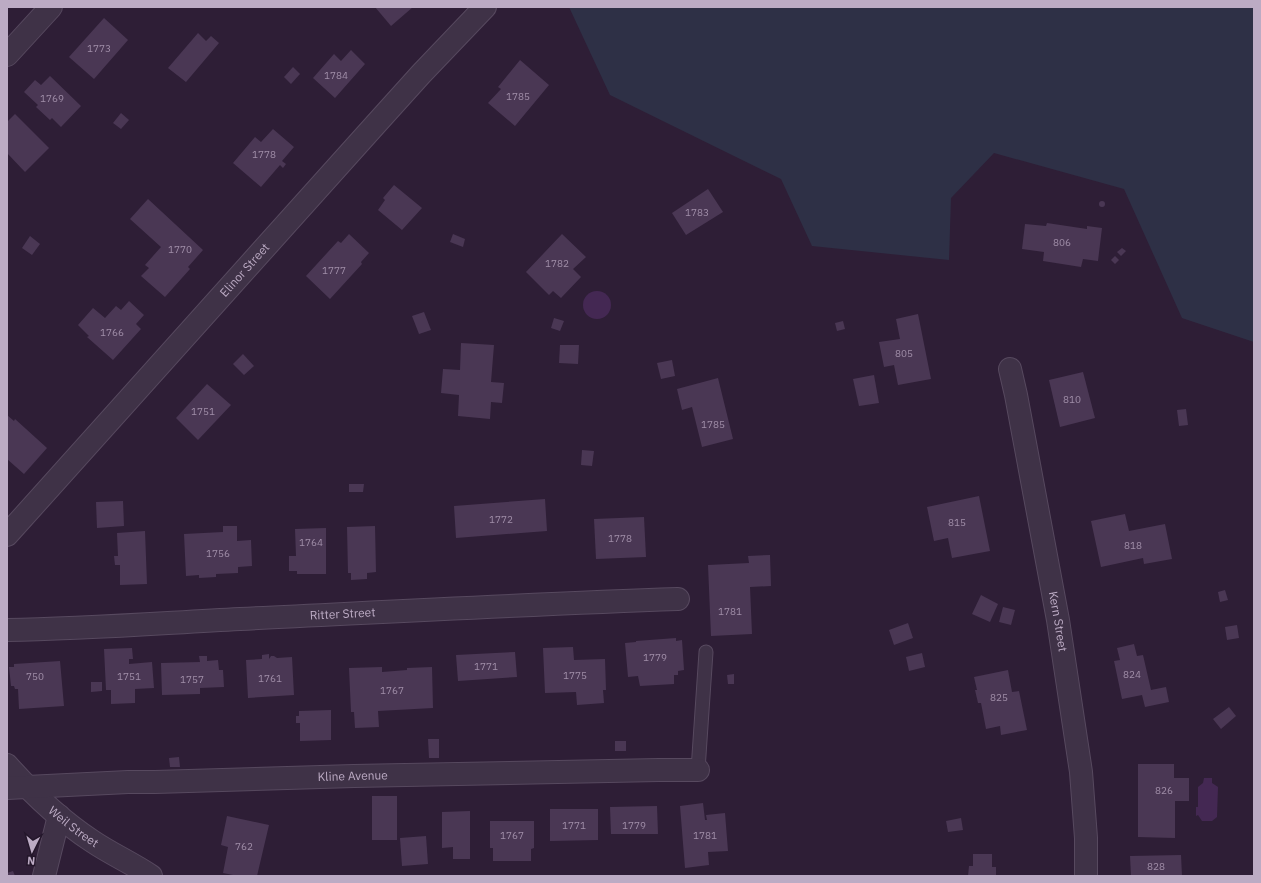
<svg xmlns="http://www.w3.org/2000/svg" width="1261" height="883" viewBox="0 0 1261 883" font-family="'IBM Plex Sans',sans-serif">
  <style>
    .green { fill: #2e3046 }
    .water { fill: #442853 }
    .building { fill: #4a3754 }
    .lines { fill: none; stroke-linecap: round; stroke-linejoin: round }
    .lane-casing { stroke: #57495f; stroke-width: 15 }
    .street-casing { stroke: #57495f; stroke-width: 24 }
    .lane { stroke: #3f3247; stroke-width: 13 }
    .street { stroke: #3f3247; stroke-width: 22 }
    .labels { text-anchor: middle; stroke-width: 4; stroke-linejoin: round; paint-order: stroke }
    .number-label { font-size: 10px; fill: #a08ea8 }
    .street-label { font-size: 12px; fill: #bcabc4; stroke: #24172b }
  </style>
  <rect width="100%" height="100%" fill="#2e1e36"/>
  <!-- green -->
  <path class="green" d="M569,7H1254V342L1182,318L1124,189L994,153L951,198L949,260L812,246L781,179L610,95Z"/>
  <!-- water -->
  <g class="water">
    <circle cx="597" cy="305" r="14"/>
    <path d="M1204,778H1212V783L1218,787L1217,817L1212,821H1202L1198,815L1196,816V807H1198V787L1203,783Z"/>
  </g>
  <!-- building -->
  <g class="building">
    <path d="M375,7H413L391,26Z"/>
    <path d="M104,18L128,40L94,79L69,57Z"/>
    <path d="M198,33L206,41L211,36L219,43L186,82L168,68Z"/>
    <path d="M351,50L365,64L335,98L313,78L334,54L341,61Z"/>
    <path d="M520,60L549,85L515,126L488,103L501,89L498,87Z"/>
    <path d="M293,67L300,74L291,84L284,77Z"/>
    <path d="M50,76L81,106L61,127L52,118L50,120L36,107L38,105L24,92L35,80L41,85Z"/>
    <path d="M121,113L129,120L121,129L113,123Z"/>
    <path d="M15,114L49,148L25,172L7,153V122Z"/>
    <path d="M273,129L294,147L282,161L286,164L283,168L280,165L261,187L233,163L255,137L261,142Z"/>
    <path d="M394,185L422,208L402,230L378,210L385,200L383,198Z"/>
    <path d="M708,189L723,212L686,235L672,213Z"/>
    <path d="M148,199L203,250L188,267L190,269L165,297L141,276L149,268L145,265L161,247L130,219Z"/>
    <circle cx="1102" cy="204" r="3"/>
    <path d="M1047,223L1087,229V226L1102,228L1098,261L1083,259L1081,267L1043,261L1044,252L1022,249L1025,224L1046,226Z"/>
    <path d="M349,234L369,253L361,262L362,264L330,299L306,276L338,241L341,243Z"/>
    <path d="M453,234L465,239L463,247L450,242Z"/>
    <path d="M562,234L586,257L573,269L581,277L561,298L553,291L549,295L526,272Z"/>
    <path d="M30,236L40,244L32,255L22,248Z"/>
    <path d="M1122,248L1126,251L1121,256L1117,252Z"/>
    <path d="M1115,256L1119,260L1115,264L1111,260Z"/>
    <path d="M129,301L144,315L136,324L141,329L113,360L87,337L89,336L78,325L93,308L105,318L116,306L121,310Z"/>
    <path d="M424,312L431,330L419,334L412,316Z"/>
    <path d="M918,314L931,379L898,385L894,365L884,367L879,342L900,339L896,319Z"/>
    <path d="M554,318L564,321L560,331L551,328Z"/>
    <path d="M843,321L845,329L837,331L835,323Z"/>
    <path d="M461,343L494,345L491,382L504,383L502,403L491,402L490,419L458,416L459,395L441,393L443,369L460,370Z"/>
    <path d="M560,345H579L578,364L559,363Z"/>
    <path d="M243,354L254,366L244,375L233,364Z"/>
    <path d="M672,360L675,376L661,379L657,363Z"/>
    <path d="M1083,372L1095,418L1060,427L1049,380Z"/>
    <path d="M874,375L879,403L859,406L853,379Z"/>
    <path d="M718,378L733,439L702,447L692,407L682,410L677,389Z"/>
    <path d="M207,384L231,405L198,440L176,418Z"/>
    <path d="M1186,409L1188,425L1179,426L1177,410Z"/>
    <path d="M7,415L14,421L15,419L47,448L24,474L7,459Z"/>
    <path d="M582,450L594,451L592,466L581,465Z"/>
    <path d="M349,484H364L363,492H349Z"/>
    <path d="M979,496L990,551L952,558L948,538L934,541L927,507Z"/>
    <path d="M545,499L547,531L456,538L454,506Z"/>
    <path d="M123,501L124,526L97,528L96,502Z"/>
    <path d="M1125,514L1129,531L1165,524L1172,559L1144,564L1143,558L1101,567L1091,521Z"/>
    <path d="M644,517L646,557L596,559L594,519Z"/>
    <path d="M223,526H237V541L251,540L252,566L238,567V573L216,574V577L199,578V575L186,576L184,534L223,532Z"/>
    <path d="M375,526L376,572L367,573V579L351,580V573H348L347,527Z"/>
    <path d="M326,528V574H297V571H289V556H296L295,529Z"/>
    <path d="M145,531L147,584L120,585V565H115L114,556H118L117,533Z"/>
    <path d="M770,555L771,586L750,587L752,634L711,636L708,565L749,563L748,556Z"/>
    <path d="M1225,590L1228,600L1220,602L1218,592Z"/>
    <path d="M981,595L998,604L990,622L972,614Z"/>
    <path d="M1003,607L1015,610L1011,625L999,622Z"/>
    <path d="M908,623L913,638L894,645L889,630Z"/>
    <path d="M1237,625L1239,638L1227,640L1225,627Z"/>
    <path d="M676,638V641L682,640L684,670L678,671V675H674V684L640,686L638,676L628,677L625,643L636,642V641Z"/>
    <path d="M1134,644L1137,656L1143,655L1151,690L1166,687L1169,702L1145,707L1142,695L1122,699L1114,661L1120,660L1117,648Z"/>
    <path d="M573,647L574,660L605,659L606,690H603L604,703L577,705L576,692L545,693L543,648Z"/>
    <path d="M132,648L133,659H129V664L152,662L154,688L135,689V703L111,704V690H106L104,649Z"/>
    <path d="M515,652L517,677L458,681L456,655Z"/>
    <path d="M922,653L925,667L909,671L906,657Z"/>
    <path d="M269,654V659L271,656H274L277,658L292,657L294,695L248,698L246,660L262,659V655Z"/>
    <path d="M199,656H207V661L218,660L219,670H223L224,687L200,688V694L162,695L161,663L200,662Z"/>
    <path d="M60,661L64,706L19,709L18,689H15L14,686H11L9,667H14V664Z"/>
    <path d="M382,667V672L407,670V668L432,667L433,708L378,711L379,727L355,728L354,712H351L349,668Z"/>
    <path d="M1008,670L1012,692L1019,691L1027,730L1001,735L1000,726L986,729L981,703H978L975,690H977L974,677Z"/>
    <path d="M734,674V684H728L727,675Z"/>
    <path d="M91,682H102V691L91,692Z"/>
    <path d="M1229,707L1236,716L1221,729L1213,719Z"/>
    <path d="M331,710V740L300,741V723H296V716H299V711Z"/>
    <path d="M428,739H439V758H429Z"/>
    <rect x="615" y="741" width="11" height="10"/>
    <path d="M179,757L180,767H170L169,758Z"/>
    <path d="M1138,764H1174V778H1189V801H1175V838L1138,837Z"/>
    <rect x="372" y="796" width="25" height="44"/>
    <path d="M703,803L705,820H707L706,815L725,813L728,851L708,852L709,865L685,868L680,806Z"/>
    <path d="M657,806L658,834H611L610,807Z"/>
    <path d="M550,809H598V840L550,841Z"/>
    <path d="M470,811V859H453V847L442,848V812Z"/>
    <path d="M227,816L269,825L257,876H238L223,873L228,847L221,845Z"/>
    <path d="M961,818L963,830L948,832L946,821Z"/>
    <path d="M490,821H534V848L531,849V861H493V848H490Z"/>
    <path d="M426,836L428,864L402,866L400,838Z"/>
    <path d="M973,854H992V867H996V876H968L969,866H973Z"/>
    <path d="M1181,855L1182,876H1131L1130,856Z"/>
    <path d="M13,871L15,876H7V873Z"/>
  </g>
  <g class="lines">
    <!-- lane casing -->
    <g class="lane-casing">
      <path id="lane" d="M698,770L706,652"/>
    </g>
    <!-- street casing -->
    <g class="street-casing">
      <g id="street">
        <path d="M7,55L51,7"/>
        <path id="s1" d="M1010,369L1016,395L1058,620L1081,772L1086,838V876"/>
        <path id="s2" d="M7,535L375,125L421,74L485,7"/>
        <path id="s3" d="M7,630C85,629 162,623 240,619C386,612 532,604 678,599"/>
        <path id="s4" d="M7,765C32,793 60,820 92,841C111,854 132,863 151,876"/>
        <path id="s5" d="M7,788L128,782H155L354,776L659,770H698"/>
        <path d="M44,876L59,816"/>
      </g>
    </g>
    <!-- lane -->
    <use href="#lane" class="lane"/>
    <!-- street -->
    <use href="#street" class="street"/>
  </g>
  <g class="labels">
    <!-- number labels -->
    <g class="number-label">
      <text x="99" y="52">1773</text>
      <text x="336" y="79">1784</text>
      <text x="518" y="100">1785</text>
      <text x="52" y="102">1769</text>
      <text x="264" y="158">1778</text>
      <text x="697" y="216">1783</text>
      <text x="1062" y="246">806</text>
      <text x="180" y="253">1770</text>
      <text x="557" y="267">1782</text>
      <text x="334" y="274">1777</text>
      <text x="112" y="336">1766</text>
      <text x="904" y="357">805</text>
      <text x="1072" y="403">810</text>
      <text x="203" y="415">1751</text>
      <text x="713" y="428">1785</text>
      <text x="501" y="523">1772</text>
      <text x="957" y="526">815</text>
      <text x="620" y="542">1778</text>
      <text x="311" y="546">1764</text>
      <text x="1133" y="549">818</text>
      <text x="218" y="557">1756</text>
      <text x="730" y="615">1781</text>
      <text x="655" y="661">1779</text>
      <text x="486" y="670">1771</text>
      <text x="1132" y="678">824</text>
      <text x="575" y="679">1775</text>
      <text x="35" y="680">750</text>
      <text x="129" y="680">1751</text>
      <text x="270" y="682">1761</text>
      <text x="192" y="683">1757</text>
      <text x="392" y="694">1767</text>
      <text x="999" y="701">825</text>
      <text x="1164" y="794">826</text>
      <text x="574" y="829">1771</text>
      <text x="634" y="829">1779</text>
      <text x="512" y="839">1767</text>
      <text x="705" y="839">1781</text>
      <text x="244" y="850">762</text>
      <text x="1156" y="870">828</text>
    </g>
    <!-- street labels -->
    <g class="street-label">
      <text dy="4" stroke="none"><textPath href="#s2" startOffset="356">Elinor Street</textPath></text>
      <text dy="4" stroke="none"><textPath href="#s3" startOffset="336">Ritter Street</textPath></text>
      <text dy="4" stroke="none"><textPath href="#s1" startOffset="257">Kern Street</textPath></text>
      <text dy="4" stroke="none"><textPath href="#s5" startOffset="346">Kline Avenue</textPath></text>
      <text dy="4" stroke="none"><textPath href="#s4" startOffset="91">Weil Street</textPath></text>
    </g>
  </g>
  <!-- border -->
  <rect width="1261" height="883" fill="none" stroke="#bcabc4" stroke-width="16"/>
  <!-- north arrow -->
  <g transform="translate(32 851) rotate(185)" stroke="#24172b" stroke-width="3" paint-order="stroke">
  <path d="M0-3L7 15L0 10L-7 15Z" fill="#bcabc4"/>
  <text y="-6" font-size="11" font-weight="bold" text-anchor="middle" fill="#bcabc4">N</text>
  </g>
</svg>
